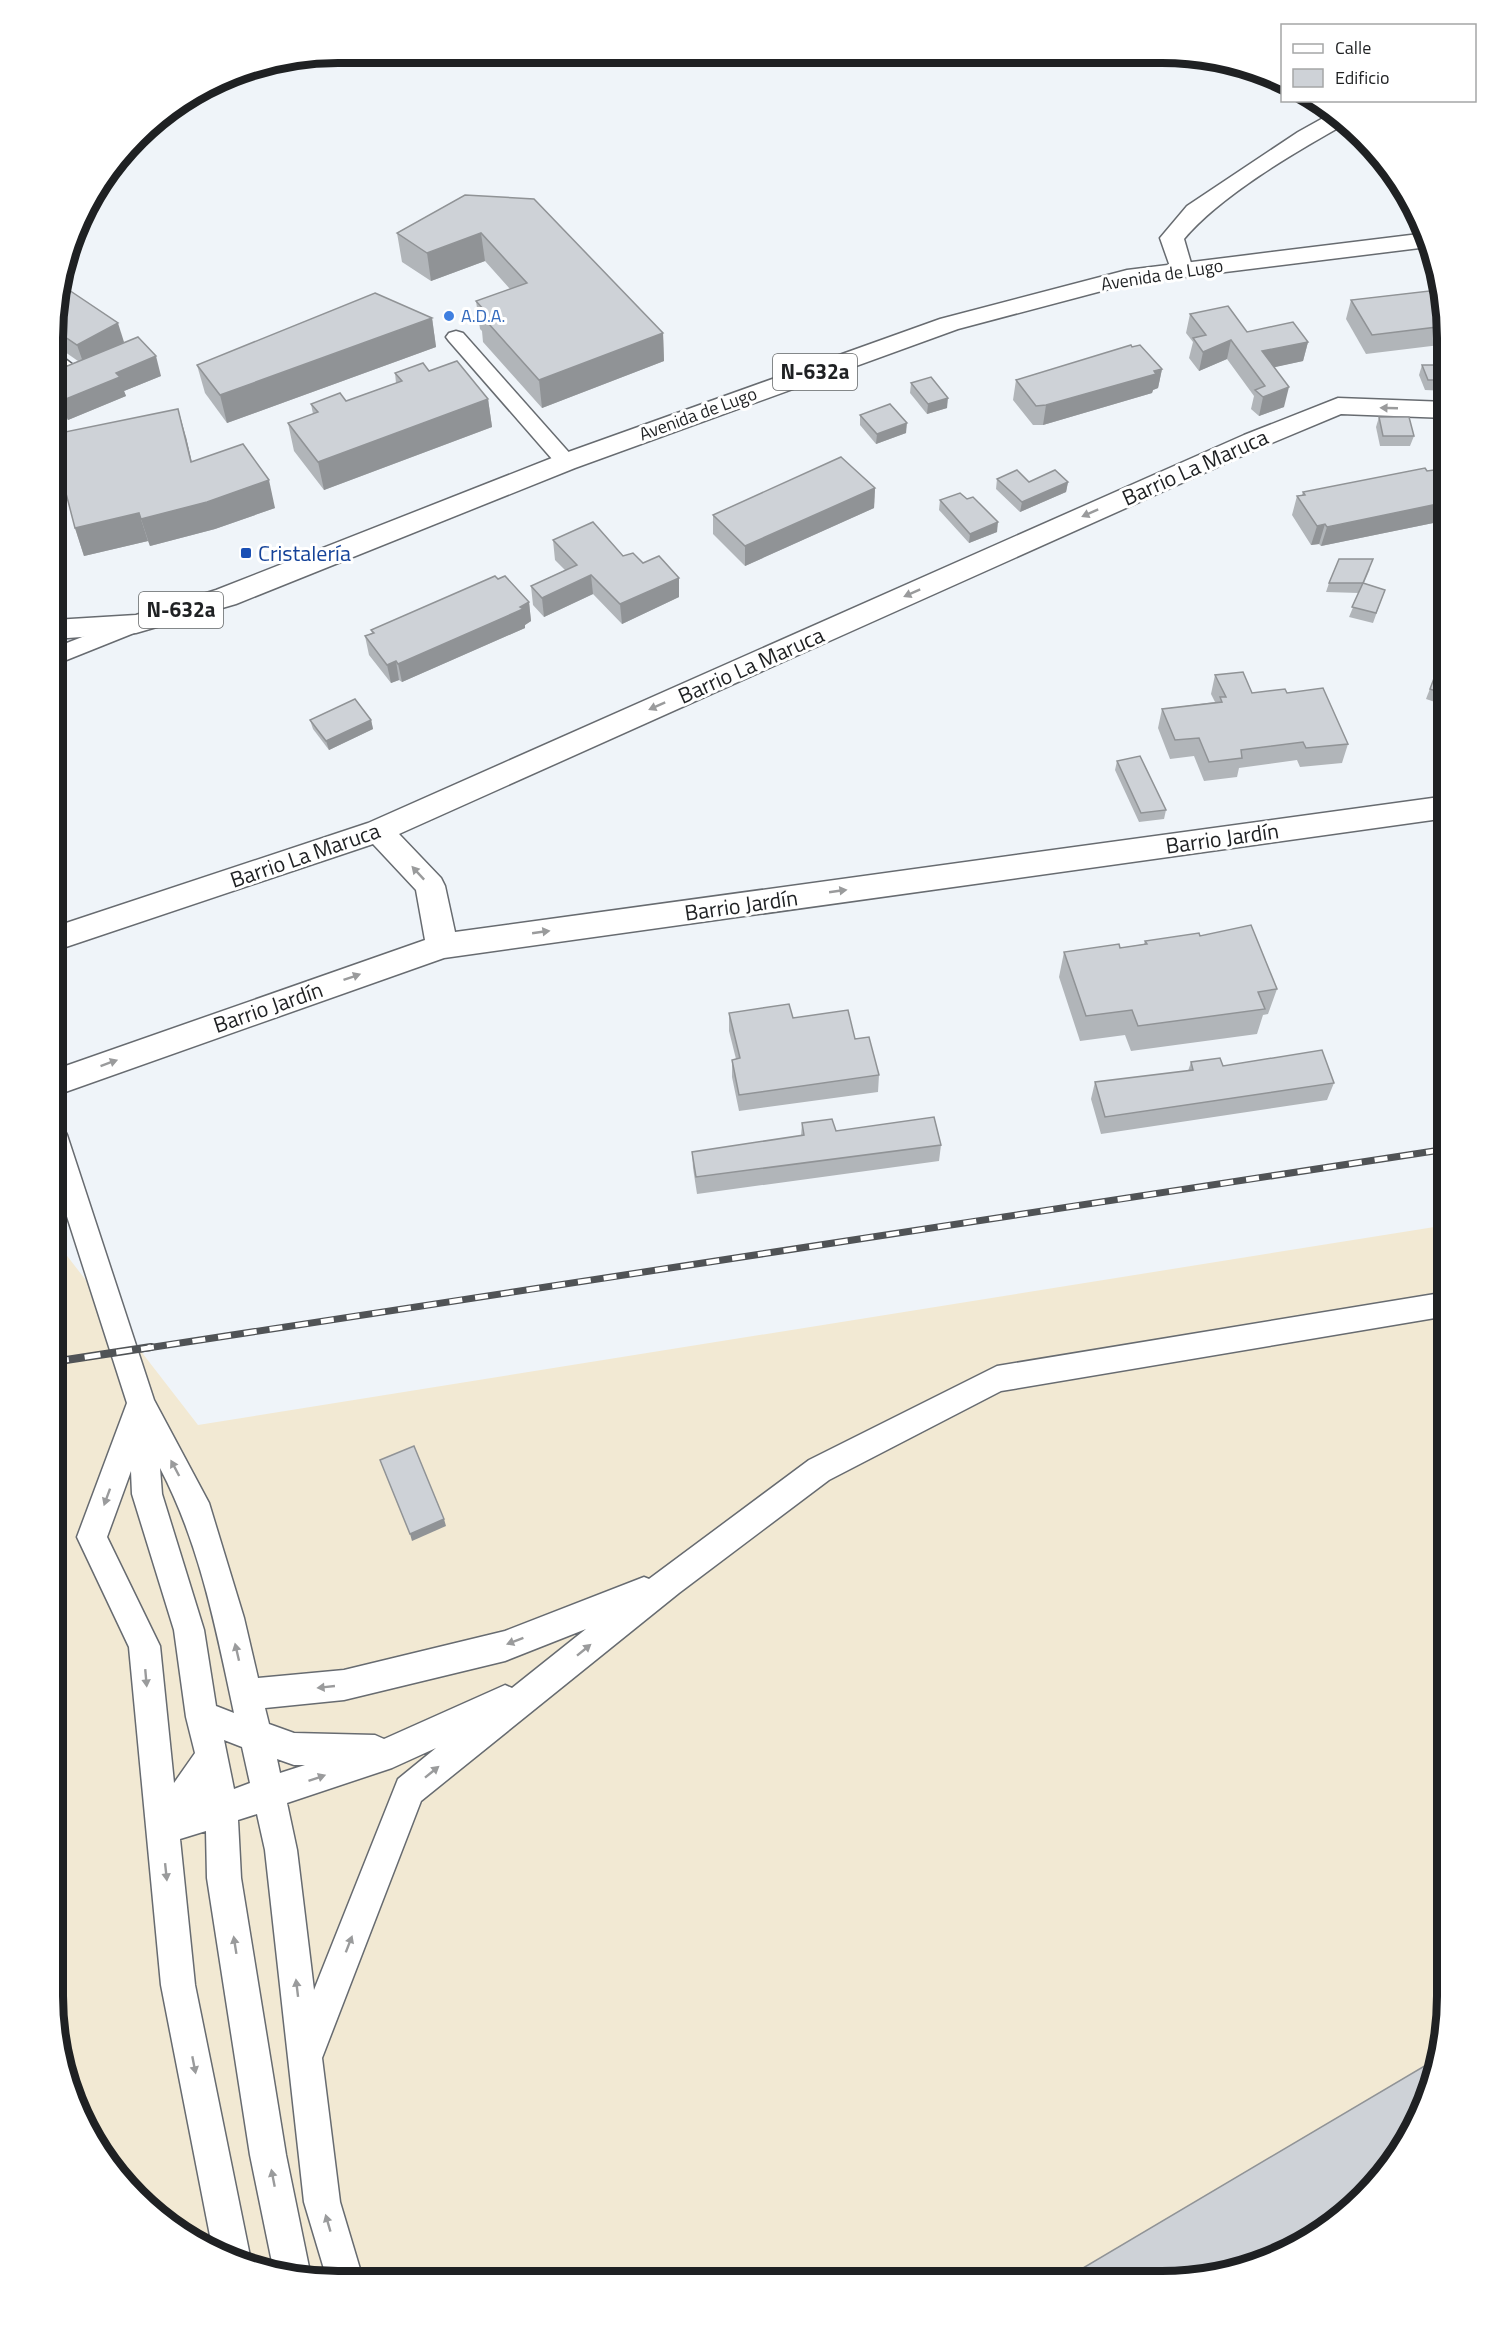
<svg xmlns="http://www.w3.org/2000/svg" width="1500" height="2334" viewBox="0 0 1500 2334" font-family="'Titillium Web',sans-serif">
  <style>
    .industrial { fill: #f2e9d3 }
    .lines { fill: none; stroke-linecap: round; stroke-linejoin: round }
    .service-casing { stroke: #676b70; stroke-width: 3 }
    .minor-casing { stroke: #676b70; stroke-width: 3 }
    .tertiary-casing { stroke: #676b70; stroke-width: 3 }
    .primary-casing { stroke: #676b70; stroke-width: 3 }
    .service { fill: #fff; fill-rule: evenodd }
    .minor { fill: #fff; fill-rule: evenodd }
    .tertiary { fill: #fff; fill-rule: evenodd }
    .primary { fill: #fff; fill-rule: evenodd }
    .rail-far1-casing { stroke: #505356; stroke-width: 7 }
    .rail-casing { stroke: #505356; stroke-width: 8 }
    .rail-far1 { stroke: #fff; stroke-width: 4.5; stroke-dasharray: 13; stroke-linecap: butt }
    .rail { stroke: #fff; stroke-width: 5; stroke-dasharray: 16; stroke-linecap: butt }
    .wall { fill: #b1b5b9 }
    .shaded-wall { fill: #909396 }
    .building { fill: #ced2d7; stroke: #909396; stroke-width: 1.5 }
    .oneway { fill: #9a9b9c }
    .shop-dot { fill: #3f7fe0; stroke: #fff; stroke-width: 2 }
    .transit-dot { fill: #1a4fb4; stroke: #fff; stroke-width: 2 }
    .labels { text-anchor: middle; stroke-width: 6; stroke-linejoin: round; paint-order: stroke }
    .far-street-label { font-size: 18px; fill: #1f2123; stroke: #fff }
    .far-shop-label { font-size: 18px; fill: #366cbe; stroke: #fff; text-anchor: start }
    .shield { fill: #fff; stroke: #626465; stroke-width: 1.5 }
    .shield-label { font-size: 21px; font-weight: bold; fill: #1f2123 }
    .street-label { font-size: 22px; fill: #1f2123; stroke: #fff }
    .transit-label { font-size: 22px; fill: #164399; stroke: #fff; text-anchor: start }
    .rim { fill: none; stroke: #1f2123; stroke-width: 8 }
  </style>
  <rect width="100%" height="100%" fill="#eff4f9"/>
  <!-- industrial -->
  <path class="industrial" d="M1447,1225V2015L1432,2088L1163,2281L301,2279L229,2260L164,2223L112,2170L74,2106L53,1996L54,1239L198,1425Z"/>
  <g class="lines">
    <!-- service casing -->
    <g class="service-casing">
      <g id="service">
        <path d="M456,331L463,333L573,457L576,462L573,467H559L449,341L446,337L449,333Z"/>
        <path d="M136,616L144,619L147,624L144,629L54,665V648Z"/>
        <path d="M54,1124L63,1127L67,1135L154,1400L209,1503L244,1618L258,1678L344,1670L505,1631L644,1577L649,1579L809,1460L997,1366L1447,1292V1316L1001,1391L829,1480L679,1593L421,1801L322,2058L340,2202L363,2279H327L304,2202L265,1850L257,1814L238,1820L241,1878L286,2155L311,2277L301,2279L274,2272L250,2155L207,1878L206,1831L180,1839L195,1985L251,2261L249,2265L229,2260L213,2251L161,1985L129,1647L77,1537L127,1403L54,1176ZM160,1468C200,1544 216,1629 234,1713L216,1706L204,1630L162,1494ZM131,1471L132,1494L174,1630L186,1717L195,1753L174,1783L160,1646L107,1537ZM586,1629L512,1688L505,1685L384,1739L375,1735L294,1733L269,1724L265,1708L344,1700L505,1661ZM224,1740L242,1747L250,1783L234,1789ZM436,1748L398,1779L314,1990L297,1850L287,1803L392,1768ZM277,1759L294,1765H305L280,1773Z"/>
      </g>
    </g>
    <!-- minor casing -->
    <g class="minor-casing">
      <g id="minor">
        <path d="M55,355L64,358L77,368L99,360L108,363L111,368C104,378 79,391 67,385C63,383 58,378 55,375Z"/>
        <path d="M1338,398L1447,402V418L1341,414L1262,447L399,834L441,878L445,886L455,932L1447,796V818L444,958L54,1096V1070L425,940L416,890L373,844L54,951V927L368,823L1244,435Z"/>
      </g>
    </g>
    <!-- tertiary casing -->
    <g class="tertiary-casing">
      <path id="tertiary" d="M1334,112L1347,123C1297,151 1221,195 1184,239L1193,270L1189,275H1173L1160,238L1187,206L1298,132Z"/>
    </g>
    <!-- primary casing -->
    <g class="primary-casing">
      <path id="primary" d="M1427,233L1428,247L1128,284L958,329L575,468L236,604L136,633L54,639V620L136,615L216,590L557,456L940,319L1127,270Z"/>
    </g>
    <!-- service -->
    <use href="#service" class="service"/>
    <!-- minor -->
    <use href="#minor" class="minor"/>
    <!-- tertiary -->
    <use href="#tertiary" class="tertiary"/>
    <!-- primary -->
    <use href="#primary" class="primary"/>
    <!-- rail-far1 casing -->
    <g class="rail-far1-casing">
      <path id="rail-far1" d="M141,1349L1447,1149"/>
    </g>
    <!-- rail casing -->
    <g class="rail-casing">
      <path id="rail" d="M53,1362L151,1347"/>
    </g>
    <!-- rail-far1 -->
    <use href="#rail-far1" class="rail-far1"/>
    <!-- rail -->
    <use href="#rail" class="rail"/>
  </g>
  <!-- wall -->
  <g class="wall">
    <path d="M465,195L663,333L664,361L542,408L483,342L482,331L480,329L476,301L510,289L485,261L431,281L402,262L397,233Z"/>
    <path d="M1438,290L1448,338V344L1366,354L1346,319L1351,300Z"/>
    <path d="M55,301L124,342L121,344L161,376L124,391L126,396L68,420L61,412L55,415V371L78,361L55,345Z"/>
    <path d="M1190,314L1247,332L1308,342L1303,361L1274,367L1284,407L1259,416L1251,409L1254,396L1227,359L1199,371L1189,358L1193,342L1186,333Z"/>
    <path d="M432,318L436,347L227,423L205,393L197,365Z"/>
    <path d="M1132,347L1162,369L1158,388L1153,390L1152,393L1043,425H1033L1013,400L1016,380Z"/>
    <path d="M1422,365H1447V391L1425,390L1419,375Z"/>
    <path d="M429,371L488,399L492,427L324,490L294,451L288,423L313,414L311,404L346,401L396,383L395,373Z"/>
    <path d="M911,383L947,408L927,414L910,393Z"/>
    <path d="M860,415L906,433L876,444L860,425Z"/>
    <path d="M1379,417L1414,436L1410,446H1380L1376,427Z"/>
    <path d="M186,437L192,462L275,508L215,529L150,546L148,541L84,556L75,528Z"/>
    <path d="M997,479L1029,482H1068L1066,492L1020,512L996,489Z"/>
    <path d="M875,488L874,508L745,566L713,534V515Z"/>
    <path d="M1303,492L1444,518L1443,521L1321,546L1319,544L1311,545L1292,515L1297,496L1302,495Z"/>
    <path d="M967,499L997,532L969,543L939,510L940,500Z"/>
    <path d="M553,540L623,556L643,563L679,597L622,624L593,594L544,617L533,605L531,586L565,570L555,560Z"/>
    <path d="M1370,569L1364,583L1385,590L1373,623L1349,617L1359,593L1326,592L1329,583Z"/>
    <path d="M498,579L529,602L531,621L525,625V628L402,682L399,680L391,683L369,655L365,636L372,633L371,630Z"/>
    <path d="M1442,657L1447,658V706L1426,699Z"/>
    <path d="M1215,675L1252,693H1287L1348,744L1342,763L1300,767L1297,760L1239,768L1237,777L1204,781L1194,756L1170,759L1158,728L1162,709L1215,702L1211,694Z"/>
    <path d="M310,720H371L373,729L329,750L313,729Z"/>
    <path d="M1117,761L1166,810L1164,819L1139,822L1115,770Z"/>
    <path d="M1200,936L1277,989L1268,1014L1263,1015L1257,1034L1131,1051L1125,1035L1080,1041L1059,977L1064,952L1120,948L1144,944L1145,941Z"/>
    <path d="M729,1013L855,1039L879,1075L878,1092L739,1111L732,1077V1060L736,1059L729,1031Z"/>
    <path d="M1191,1062L1223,1066L1334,1083L1327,1100L1101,1134L1091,1099L1095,1082L1188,1071Z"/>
    <path d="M802,1123L836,1131L941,1145L939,1161L697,1194L693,1168L692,1152L801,1136Z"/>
  </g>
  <!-- shaded-wall -->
  <g class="shaded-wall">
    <path d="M481,233L485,261L431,281L427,253Z"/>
    <path d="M432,318L436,347L227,423L220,395Z"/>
    <path d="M118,323L124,342L84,365L77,345Z"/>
    <path d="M663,333L664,361L542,408L539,380Z"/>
    <path d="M1231,340L1227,359L1199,371L1203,352Z"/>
    <path d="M1308,342L1303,361L1257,371L1262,351Z"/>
    <path d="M156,356L161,376L124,391L126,396L68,420L61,401L116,373Z"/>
    <path d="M1162,369L1158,388L1153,390L1152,393L1043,425L1046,405Z"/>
    <path d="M1289,387L1284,407L1259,416L1263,397Z"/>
    <path d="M55,393L61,412L55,415Z"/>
    <path d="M948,398L947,408L927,414L928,404Z"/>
    <path d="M488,399L492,427L324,490L318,462Z"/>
    <path d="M178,409L186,437L198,490L191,462Z"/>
    <path d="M907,423L906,433L876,444L877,434Z"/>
    <path d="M269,480L275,508L215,529L150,546L141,519Z"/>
    <path d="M1068,482L1066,492L1020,512L1022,502Z"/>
    <path d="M875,488L874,508L745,566V546Z"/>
    <path d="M1447,500V517L1444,518L1443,521L1321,546L1327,527Z"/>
    <path d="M139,513L148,541L84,556L75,528Z"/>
    <path d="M998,522L997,532L969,543L970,534Z"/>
    <path d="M1325,524L1319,544L1311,545L1317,526Z"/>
    <path d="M591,575L593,594L544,617L542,598Z"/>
    <path d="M679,578V597L622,624L620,604Z"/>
    <path d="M529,602L531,621L525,625V628L402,682L398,664Z"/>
    <path d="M396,661L399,680L391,683L387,665Z"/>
    <path d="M371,720L373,729L329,750L326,741Z"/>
    <path d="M444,1519L446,1526L412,1541L410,1534Z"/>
  </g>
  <!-- building -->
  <g class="building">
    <path d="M465,195L534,199L663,333L539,380L480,314L485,311L476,301L527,283L481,233L427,253L397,233Z"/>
    <path d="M60,284L118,323L77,345L55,330V301Z"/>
    <path d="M1438,290L1445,326L1372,335L1351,300Z"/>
    <path d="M375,293L432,318L220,395L197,365Z"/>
    <path d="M1228,306L1247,332L1293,322L1308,342L1262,351L1289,387L1263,397L1255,390L1265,386L1231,340L1203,352L1193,338L1206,335L1190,314Z"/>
    <path d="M138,337L156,356L116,373L120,377L61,401L55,393V371Z"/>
    <path d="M1131,345L1132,347L1140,345L1162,369L1154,371L1156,374L1046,405L1036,406L1016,380Z"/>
    <path d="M457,361L488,399L318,462L288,423L318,412L311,404L340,393L346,401L402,381L395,373L423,363L429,371Z"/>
    <path d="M1422,365H1447V380H1428Z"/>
    <path d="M931,377L948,398L928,404L911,383Z"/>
    <path d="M890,404L907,423L877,434L860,415Z"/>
    <path d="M178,409L191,462L243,444L269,480L207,502L141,519L139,513L75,528L55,451V434Z"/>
    <path d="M1379,417H1409L1414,436H1383Z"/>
    <path d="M841,457L875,488L745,546L713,515Z"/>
    <path d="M1425,468L1427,471L1434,470L1447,488V502L1327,527L1325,524L1317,526L1297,496L1305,495L1303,492Z"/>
    <path d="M1017,470L1029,482L1055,470L1068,482L1022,502L997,479Z"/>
    <path d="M960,493L967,499L973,497L998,522L970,534L940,500Z"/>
    <path d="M593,522L623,556L633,553L643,563L659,556L679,578L620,604L591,575L542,598L531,586L577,565L553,540Z"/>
    <path d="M1339,559H1373L1363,583H1329Z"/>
    <path d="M495,576L498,579L505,576L529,602L520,607L523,609L398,664L396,661L387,665L365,636L374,633L371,630Z"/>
    <path d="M1363,583L1385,590L1376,613L1352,607Z"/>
    <path d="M1442,657L1447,658V695L1430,689Z"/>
    <path d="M1243,672L1252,693L1285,689L1287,693L1323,688L1348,744L1306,748L1303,742L1241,750L1242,758L1209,762L1199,738L1175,740L1162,709L1222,702L1220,697H1226L1215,675Z"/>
    <path d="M355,699L371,720L326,741L310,720Z"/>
    <path d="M1140,756L1166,810L1141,813L1117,761Z"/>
    <path d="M1251,925L1277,989L1258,992L1265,1009L1138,1026L1132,1010L1086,1016L1064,952L1119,944L1120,948L1147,944L1145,941L1199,933L1200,936Z"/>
    <path d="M789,1004L793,1018L848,1010L855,1039L869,1037L879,1075L739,1095L732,1060L740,1058L729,1013Z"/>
    <path d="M1322,1050L1334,1083L1105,1117L1095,1082L1193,1070L1191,1062L1220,1058L1223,1066Z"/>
    <path d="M934,1117L941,1145L696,1177L692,1152L804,1135L802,1123L832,1119L836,1131Z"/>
    <path d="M414,1446L444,1519L410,1534L380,1460Z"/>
    <path d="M1438,2058L1432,2088L1389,2170L1336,2222L1272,2260L1163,2282L1061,2281Z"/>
  </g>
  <!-- one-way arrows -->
  <defs><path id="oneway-solid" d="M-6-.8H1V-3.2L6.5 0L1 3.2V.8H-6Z" transform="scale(1.5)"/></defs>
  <g class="oneway">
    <use href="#oneway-solid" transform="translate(1389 408) rotate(-178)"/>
    <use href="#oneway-solid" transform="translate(1090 513) rotate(156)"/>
    <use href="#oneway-solid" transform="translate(912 593) rotate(156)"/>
    <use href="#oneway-solid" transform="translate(657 706) rotate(156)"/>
    <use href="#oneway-solid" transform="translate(418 873) rotate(-133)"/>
    <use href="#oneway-solid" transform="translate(838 891) rotate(-8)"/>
    <use href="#oneway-solid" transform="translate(541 932) rotate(-8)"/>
    <use href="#oneway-solid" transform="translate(352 977) rotate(-19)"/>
    <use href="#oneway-solid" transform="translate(109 1063) rotate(-20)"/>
    <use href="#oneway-solid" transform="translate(175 1468) rotate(-118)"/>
    <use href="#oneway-solid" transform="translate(107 1497) rotate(110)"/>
    <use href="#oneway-solid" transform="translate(515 1641) rotate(159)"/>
    <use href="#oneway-solid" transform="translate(584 1650) rotate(-39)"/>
    <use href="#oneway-solid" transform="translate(237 1652) rotate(-103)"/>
    <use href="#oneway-solid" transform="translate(146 1678) rotate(85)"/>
    <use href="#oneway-solid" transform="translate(326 1687) rotate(174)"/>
    <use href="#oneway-solid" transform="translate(432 1772) rotate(-39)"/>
    <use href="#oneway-solid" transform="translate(317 1778) rotate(-19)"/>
    <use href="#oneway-solid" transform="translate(166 1872) rotate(84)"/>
    <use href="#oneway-solid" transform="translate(349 1944) rotate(-69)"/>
    <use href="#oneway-solid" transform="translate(235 1945) rotate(-99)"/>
    <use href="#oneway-solid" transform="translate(297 1988) rotate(-97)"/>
    <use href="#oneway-solid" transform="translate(194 2065) rotate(79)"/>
    <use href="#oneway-solid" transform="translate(273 2178) rotate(-101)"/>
    <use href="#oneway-solid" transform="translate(328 2223) rotate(-106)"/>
  </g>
  <!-- markers -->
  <circle class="shop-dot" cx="449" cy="316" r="6"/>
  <rect class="transit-dot" x="240" y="547" width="12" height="12" rx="3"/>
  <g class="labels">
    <!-- far-street labels -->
    <g class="far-street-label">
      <text transform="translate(1162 275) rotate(-9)" y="6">Avenida de Lugo</text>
      <text transform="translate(698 414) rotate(-20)" y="6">Avenida de Lugo</text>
    </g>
    <!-- far-shop labels -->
    <g class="far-shop-label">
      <text x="461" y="322">A.D.A.</text>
    </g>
    <!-- shield labels -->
    <g class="shield">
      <rect x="773" y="354" width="84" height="36" rx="4.5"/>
      <rect x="139" y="592" width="84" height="36" rx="4.5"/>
    </g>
    <g class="shield-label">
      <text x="815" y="379">N-632a</text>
      <text x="181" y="617">N-632a</text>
    </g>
    <!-- street labels -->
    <g class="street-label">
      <text transform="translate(1195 467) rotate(-24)" y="8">Barrio La Maruca</text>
      <text transform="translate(751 665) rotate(-24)" y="8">Barrio La Maruca</text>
      <text transform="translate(1222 838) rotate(-8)" y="8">Barrio Jardín</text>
      <text transform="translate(305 855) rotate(-19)" y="8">Barrio La Maruca</text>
      <text transform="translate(741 905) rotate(-8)" y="8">Barrio Jardín</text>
      <text transform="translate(268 1007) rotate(-19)" y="8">Barrio Jardín</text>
    </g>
    <!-- transit labels -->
    <g class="transit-label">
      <text x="258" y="561">Cristalería</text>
    </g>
  </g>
  <!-- crop -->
  <path d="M0 0H1500V2334H0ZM338 63H1162A275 275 0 0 1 1437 338V1996A275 275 0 0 1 1162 2271H338A275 275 0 0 1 63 1996V338A275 275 0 0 1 338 63Z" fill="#fff" fill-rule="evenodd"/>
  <path class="rim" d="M338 63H1162A275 275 0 0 1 1437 338V1996A275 275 0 0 1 1162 2271H338A275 275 0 0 1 63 1996V338A275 275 0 0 1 338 63Z"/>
  <!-- legend -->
  <rect x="1281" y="24" width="195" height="78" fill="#ffffff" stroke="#a5a6a7" stroke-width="1.5"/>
  <rect x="1293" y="44" width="30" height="9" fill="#ffffff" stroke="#a5a6a7" stroke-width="1.5"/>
  <text x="1335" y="54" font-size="18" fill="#1f2123">Calle</text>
  <rect x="1293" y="69" width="30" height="18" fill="#ced2d7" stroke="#a5a6a7" stroke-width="1.5"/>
  <text x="1335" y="84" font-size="18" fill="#1f2123">Edificio</text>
</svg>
